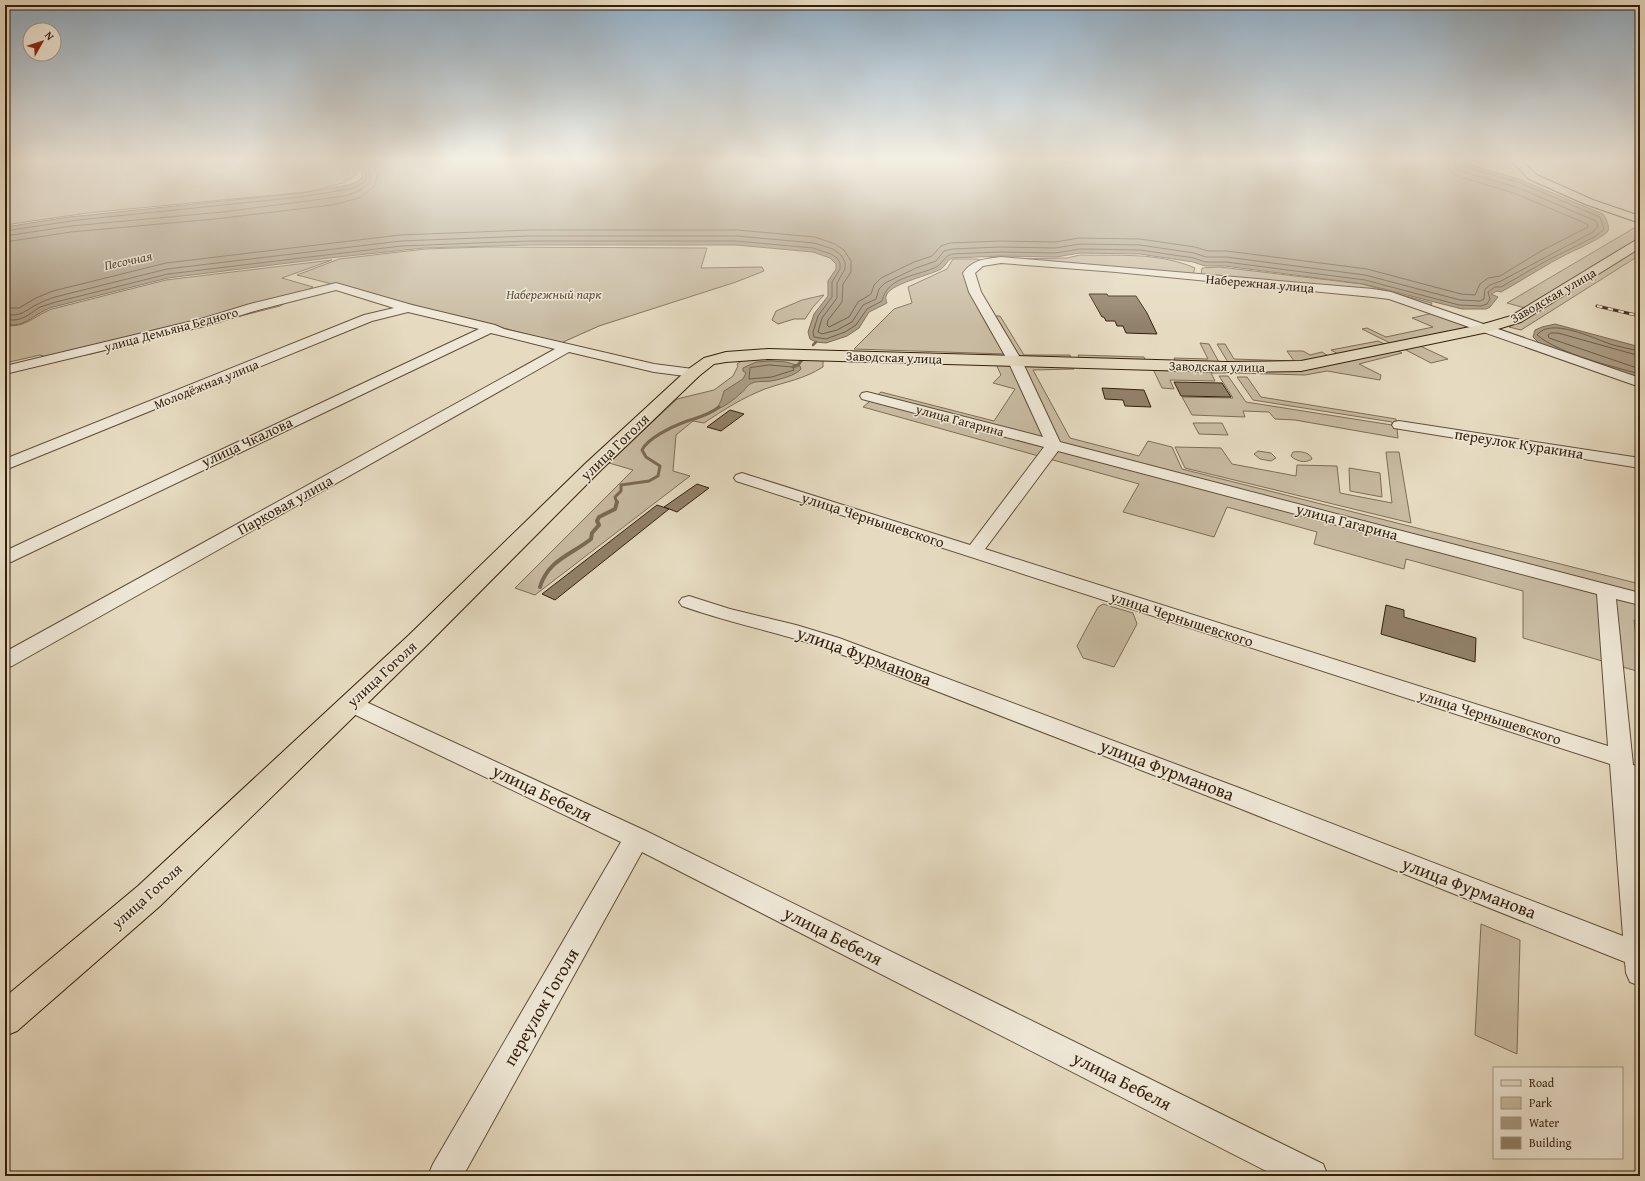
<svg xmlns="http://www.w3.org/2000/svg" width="1645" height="1181" viewBox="0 0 1645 1181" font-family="'Gentium Book Plus',serif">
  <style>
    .green { fill: #c8bba2; stroke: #7e6d56 }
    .water { fill: #a99b83; stroke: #7a6953 }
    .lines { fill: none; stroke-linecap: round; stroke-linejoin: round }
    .shore { stroke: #6e5d47; stroke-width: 1 }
    .stream-far2 { stroke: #7a6953; stroke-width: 2.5 }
    .stream-far1 { stroke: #7a6953; stroke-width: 3 }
    .stream { stroke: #7a6953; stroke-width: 4 }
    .building { fill: #91816a; stroke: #341f0b }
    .minor-casing { stroke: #604e38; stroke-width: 2 }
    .major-casing { stroke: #341f0b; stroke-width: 2 }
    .minor { fill: #efe8d7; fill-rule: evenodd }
    .major { fill: #e6dbc1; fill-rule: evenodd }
    .rail-casing { stroke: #341f0b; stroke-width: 3 }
    .rail { stroke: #efe8d7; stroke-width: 2; stroke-dasharray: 5.5; stroke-linecap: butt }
    .labels { text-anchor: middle; stroke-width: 3; stroke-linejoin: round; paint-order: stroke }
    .far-water-label { font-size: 13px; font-style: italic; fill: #5d4a35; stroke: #efe8d7 }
    .far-street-label { font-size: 13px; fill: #341f0b; stroke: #efe8d7 }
    .far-park-label { font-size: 13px; font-style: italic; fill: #604e38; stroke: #efe8d7 }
    .street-label { font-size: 15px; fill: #341f0b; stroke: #efe8d7 }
    .near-street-label { font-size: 18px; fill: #341f0b; stroke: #efe8d7 }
  </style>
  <rect width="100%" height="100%" fill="#e6dbc1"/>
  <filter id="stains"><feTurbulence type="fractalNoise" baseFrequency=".005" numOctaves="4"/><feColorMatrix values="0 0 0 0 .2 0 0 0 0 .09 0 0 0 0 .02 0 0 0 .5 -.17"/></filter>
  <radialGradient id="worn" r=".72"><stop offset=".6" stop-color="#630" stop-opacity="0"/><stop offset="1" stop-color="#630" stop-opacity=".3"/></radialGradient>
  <!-- green -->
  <g class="green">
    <path d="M5,161H348L357,171L355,176L343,183L306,192L87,213L5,225Z"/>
    <path d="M1634,228L1640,229V238L1525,308L1507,303Z"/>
    <path d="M1640,246V255L1521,330L1509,327Z"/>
    <path d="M486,247L707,248L701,268L762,267L764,271L736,282L599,326L561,343L297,275L339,259L425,249Z"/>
    <path d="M1080,255C1119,256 1158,252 1195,268L1193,274L1016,259L1067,258Z"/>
    <path d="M953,259H978L981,261L969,266L965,273L1005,354L854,349L894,309L912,303L908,287L947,269Z"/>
    <path d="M332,260L282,278L313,287L280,306L91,354L56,360L40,355L5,363V325C25,329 35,315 52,309L166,280Z"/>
    <path d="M1220,267L1362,284L1432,303L1431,305L1426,306L1391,295L1201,275L1202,268Z"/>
    <path d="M824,295L813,307L805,319H794L778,324L772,320L776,311L802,300Z"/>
    <path d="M1433,313L1470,328L1392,344L1362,329L1367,328L1386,337L1433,327L1412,318Z"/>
    <path d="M994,316H1000L1024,355H1070L1071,360L1018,359Z"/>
    <path d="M1378,341L1387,345L1340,355L1331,350Z"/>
    <path d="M1200,343L1209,344L1220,364L1176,363L1174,358L1208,359Z"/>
    <path d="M1217,344H1225L1234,359L1294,361L1287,351H1303L1310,355L1322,352L1330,357L1299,363L1229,364Z"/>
    <path d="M1418,345L1448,359L1431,363L1402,348Z"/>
    <path d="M1395,349L1402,353L1359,364L1381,375L1380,380L1327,371L1305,375L1235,373L1232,369L1273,370Z"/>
    <path d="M1078,355L1144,357L1146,361L1080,360Z"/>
    <path d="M760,358L823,360V367C802,380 787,381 765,389C744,397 723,410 704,423L693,421L676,435L673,471L690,476L535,595L515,588L633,470L609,463L677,399L714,390L733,376L738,366L737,364L743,360Z"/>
    <path d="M996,364L1072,365L1074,369L1033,370L1070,438L1139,456L1148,441L1172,447L1182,469L1640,584V621L1634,620L1640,672L1523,638V591L1406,559L1404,569L1314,544L1317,532L1227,507L1214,537L1123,512L1139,484L863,407L881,392L994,421L1015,389L993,383L1001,375Z"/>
    <path d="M1152,367L1223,369L1226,373H1211L1215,381L1170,380L1174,389L1162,388Z"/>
    <path d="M1219,376H1228L1246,402L1392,425V422L1253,400L1237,377H1247L1261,397L1396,419L1398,438L1295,420L1275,419L1269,412L1243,411L1245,417L1192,415L1182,397L1233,398Z"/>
    <path d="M1193,423H1222L1228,435L1199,434Z"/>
    <path d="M1175,447L1221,448L1232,464L1296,476L1297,465L1337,466L1340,493L1392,503L1386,452H1399L1411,523L1185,468Z"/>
    <path d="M1258,451L1271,453L1276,458L1271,461L1260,459L1254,454Z"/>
    <path d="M1293,452C1300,451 1310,452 1312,459C1305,464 1296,461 1291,456Z"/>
    <path d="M1349,468L1380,473L1382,497L1350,491Z"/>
    <path d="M1103,604L1133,613L1137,624L1114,667L1083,658L1077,646L1098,607Z"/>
    <path d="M1481,924L1520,940L1517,1054L1475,1035Z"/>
  </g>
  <!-- water -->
  <g class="water">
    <path d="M351,161H1457L1519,179L1603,214C1606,218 1610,227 1608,231C1605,236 1587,244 1582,247C1554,259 1528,277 1501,292L1497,291L1491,294L1498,297L1490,307L1486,309H1462L1364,284L1225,266H1205L1193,262L1140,254L1080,253L1056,257L1000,256L952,258C947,260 946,266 941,269C931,275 893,283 887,294C885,297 886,300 887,303L869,312L859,328L847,336L826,343L816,342L810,339L808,332L814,314L828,296V281L836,269V264L830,258L813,252L736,245H529L424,248L329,258L168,278L57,306C52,307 47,309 42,312C31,318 23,326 9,325L5,321V227L69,217L301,193L348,185L356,182L362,178V173Z"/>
    <path d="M1555,324L1640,347V378L1540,344L1533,337L1535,330L1542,327Z"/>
    <path d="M771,361L786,362L800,366L801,369C797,375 778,380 771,381C765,382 760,381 755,382C745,385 747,389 741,393C734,400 725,406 716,410L721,401L724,391L743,379L746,373L743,371V368L756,362Z"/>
  </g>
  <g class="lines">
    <!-- shore -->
    <g class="shore">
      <path d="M5,231L78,220L301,197L349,189L358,186L365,181L367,173L356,161"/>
      <path d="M5,236L71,226L223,212L345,196L359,191L370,182V171L363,161"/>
      <path d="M5,242L71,232L215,219L332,205L359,198L374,187L378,174L371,161"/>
      <path d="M5,308H19L36,298L53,291L166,263L400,235L529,230H737L815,237L835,244L844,250L851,261V272L843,284L842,302L828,320L827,325L829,327L849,317L858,302L871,294L874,285L881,278L914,262L932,256L941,246L950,243L1000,241L1055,242L1079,238L1140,239L1195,247L1208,251H1227L1367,269L1461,294L1475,295L1480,284L1488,278L1500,276L1541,251L1588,227L1587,224L1514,193L1457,176L1450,170L1448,161"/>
      <path d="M5,314C22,318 26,309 40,303C45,300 50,299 55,297L167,269L401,241L529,236H737L814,243L833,249L841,255L845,262V269L837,283V298L822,318L818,332L822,334L837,330L852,322L863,305L876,299L879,289L885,283L916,268L936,261L944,251L952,249L1000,247L1055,248L1080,244L1140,245L1194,253L1206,257H1226L1365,275L1460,300L1480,301L1484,299L1485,289L1490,285L1501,281L1593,232L1598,226L1596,221L1516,187L1460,171L1455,167L1454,161"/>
      <path d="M5,319C20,323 28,315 40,307C45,305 51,304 56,302L168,274L401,246L529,241H736L813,248L831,254L837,258L840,263V269L832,282V297L818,316L813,332L814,337L826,339L845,332L856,325L867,309L882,301C888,275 918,277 938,266C943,262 945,256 952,254L1000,252L1056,253L1080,249L1140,250L1194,258L1205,262H1226L1365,280L1459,305L1481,306L1487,304L1490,299L1488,292L1495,287H1501L1546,261L1596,236L1604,229L1600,217L1518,182L1462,166L1459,161"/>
      <path d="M1640,351C1630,349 1620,347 1610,344C1593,338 1550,317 1537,335C1560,354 1611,366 1640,374"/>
      <path d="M1640,356L1558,333H1551L1548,335L1549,338L1640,369"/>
      <path d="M769,365L793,367L794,370L772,377L749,379L750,368Z"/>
    </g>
    <!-- stream-far2 -->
    <g class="stream-far2">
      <path d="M813,345L816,342"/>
      <path d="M800,362L802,360"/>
    </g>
    <!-- stream-far1 -->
    <g class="stream-far1">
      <path d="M793,367L798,365L801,361"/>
      <path d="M617,503L615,497L621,491V485L649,481L658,476L660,466L646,457L642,450C647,439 671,427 682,423C695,418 708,416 719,407"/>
    </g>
    <!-- stream -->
    <path class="stream" d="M540,587C548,560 571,555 591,539L592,533L599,525L597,521L599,517L615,509L617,502"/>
  </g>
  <!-- building -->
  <g class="building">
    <path d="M1089,294H1107L1108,296H1136L1147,313L1157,334L1126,333L1123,326H1117L1115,321H1106L1104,317H1102Z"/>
    <path d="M1174,382L1222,383L1231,397L1181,396Z"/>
    <path d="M1102,388L1144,390L1151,407L1125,406L1123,400L1105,399Z"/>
    <path d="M730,410L744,414L721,431L707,427Z"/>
    <path d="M697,484L709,488L677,512L664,507Z"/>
    <path d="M657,505L669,509L555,600L542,594Z"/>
    <path d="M1386,605L1404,610V617L1476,638L1475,662L1381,634Z"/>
  </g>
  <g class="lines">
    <!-- minor casing -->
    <g class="minor-casing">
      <g id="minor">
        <path d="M1001,257L1373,289L1391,292L1640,378V387L1389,299L1373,297L1116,272L1001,263L983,266L975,273L981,292L1022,361L1060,442L1640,593V605L1616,599L1633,765L1640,767V785L1635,784L1640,833V986L1630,982L1626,973L1625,962L1226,803L825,648C778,632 729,623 682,606L679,602L682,598L689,596L730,609L796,625L839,638L1242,789L1623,936L1610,764L736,481L734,478L736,475L742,473L748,475L970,545L1044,447L862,399L860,396L862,393L867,392L1043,437L1008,361L969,292L963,273C973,259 986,259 1001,257ZM1058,451L1597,594L1608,746L985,549Z"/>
        <path d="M336,283L412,305L495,325L504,329L654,364L693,369L698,370L700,373L698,376L693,377L654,372L569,352L12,666L5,668V652L555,349L491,333L11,562L5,563V551L479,329L408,312L372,321L5,470V459L364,315L394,308L336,290L258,310L209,325L5,374V366L201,319L250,304Z"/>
        <path d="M1399,421L1640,458V468L1394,428L1392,425L1394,422Z"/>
        <path d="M351,695L646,831L1323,1164L1328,1176H1276L642,852L463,1176H428L433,1164L621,842L343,709L340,703L343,697Z"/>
      </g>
    </g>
    <!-- major casing -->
    <g class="major-casing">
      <g id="major">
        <path d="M1511,161H1521L1537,175L1593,200L1640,216V223L1585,204L1529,179Z"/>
        <path d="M1640,239V248L1521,322L1488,332L1301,371L1226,372L768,359L726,362L714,364L699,376L600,471L425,647L160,906L17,1031L5,1036V997L138,886L409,635L586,463L687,370L704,358L726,352L768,349L1226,362L1301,361L1480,325L1511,316L1636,240Z"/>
      </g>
    </g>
    <!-- minor -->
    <use href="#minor" class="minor"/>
    <!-- major -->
    <use href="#major" class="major"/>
    <!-- rail casing -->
    <g class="rail-casing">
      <path id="rail" d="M1597,306L1640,316"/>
    </g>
    <!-- rail -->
    <use href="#rail" class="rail"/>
  </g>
  <!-- sky -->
  <linearGradient id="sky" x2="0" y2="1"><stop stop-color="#8faac0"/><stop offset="0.49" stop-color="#f4efe3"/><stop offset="1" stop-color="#f4efe3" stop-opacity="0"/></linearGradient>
  <rect width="1645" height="326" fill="url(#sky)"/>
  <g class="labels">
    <!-- far-water labels -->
    <g class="far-water-label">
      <text transform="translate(128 260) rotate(-12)" y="5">Песочная</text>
    </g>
    <!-- far-street labels -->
    <g class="far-street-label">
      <text transform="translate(1260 283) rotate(5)" y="5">Набережная улица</text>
      <text transform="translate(1553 295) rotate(-30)" y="5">Заводская улица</text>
      <text transform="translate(171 329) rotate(-15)" y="5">улица Демьяна Бедного</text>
      <text transform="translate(894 357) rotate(2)" y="5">Заводская улица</text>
      <text transform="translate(1217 366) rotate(1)" y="5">Заводская улица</text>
      <text transform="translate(206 384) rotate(-22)" y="5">Молодёжная улица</text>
      <text transform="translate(960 420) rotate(15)" y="5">улица Гагарина</text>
    </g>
    <!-- far-park labels -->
    <g class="far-park-label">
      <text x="554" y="299">Набережный парк</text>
    </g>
    <!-- street labels -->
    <g class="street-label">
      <text transform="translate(247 442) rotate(-25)" y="5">улица Чкалова</text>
      <text transform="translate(1519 444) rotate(9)" y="5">переулок Куракина</text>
      <text transform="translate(615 447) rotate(-44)" y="5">улица Гоголя</text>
      <text transform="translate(285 505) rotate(-29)" y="5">Парковая улица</text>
      <text transform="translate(873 520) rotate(18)" y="5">улица Чернышевского</text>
      <text transform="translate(1347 522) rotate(15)" y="5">улица Гагарина</text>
      <text transform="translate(1182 619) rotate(18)" y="5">улица Чернышевского</text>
      <text transform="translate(382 674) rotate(-43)" y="5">улица Гоголя</text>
      <text transform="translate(1490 717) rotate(18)" y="5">улица Чернышевского</text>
      <text transform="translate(147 896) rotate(-42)" y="5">улица Гоголя</text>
    </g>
    <!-- near-street labels -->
    <g class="near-street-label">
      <text transform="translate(864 656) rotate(20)" y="6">улица Фурманова</text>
      <text transform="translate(1167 770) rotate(21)" y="6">улица Фурманова</text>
      <text transform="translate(542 793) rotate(26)" y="6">улица Бебеля</text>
      <text transform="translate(1469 888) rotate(21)" y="6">улица Фурманова</text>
      <text transform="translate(833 936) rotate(27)" y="6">улица Бебеля</text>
      <text transform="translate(541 1007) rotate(-60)" y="6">переулок Гоголя</text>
      <text transform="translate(1122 1081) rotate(27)" y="6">улица Бебеля</text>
    </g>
  </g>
  <!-- margin -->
  <rect width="1645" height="1181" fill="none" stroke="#e6dbc1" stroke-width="20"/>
  <rect x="6" y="6" width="1633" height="1169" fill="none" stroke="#341f0b" stroke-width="2"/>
  <rect x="10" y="10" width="1625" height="1161" fill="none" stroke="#341f0b"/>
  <!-- legend -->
  <rect x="1493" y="1067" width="130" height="92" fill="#efe8d7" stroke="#a49885"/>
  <rect x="1501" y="1080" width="20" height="6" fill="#e6dbc1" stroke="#a49885"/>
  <text x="1529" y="1087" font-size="12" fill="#341f0b">Road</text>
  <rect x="1501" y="1097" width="20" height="12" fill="#c8bba2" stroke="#a49885"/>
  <text x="1529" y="1107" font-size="12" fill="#341f0b">Park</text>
  <rect x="1501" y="1117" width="20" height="12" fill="#a99b83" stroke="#a49885"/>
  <text x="1529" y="1127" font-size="12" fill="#341f0b">Water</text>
  <rect x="1501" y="1137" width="20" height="12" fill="#91816a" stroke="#a49885"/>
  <text x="1529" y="1147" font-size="12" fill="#341f0b">Building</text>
  <!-- north arrow -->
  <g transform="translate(42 42) rotate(51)"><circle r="19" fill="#efe8d7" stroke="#a49885"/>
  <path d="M0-3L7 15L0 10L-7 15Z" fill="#8f2418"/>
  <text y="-6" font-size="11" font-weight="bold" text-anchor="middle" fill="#341f0b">N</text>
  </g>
  <rect width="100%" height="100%" filter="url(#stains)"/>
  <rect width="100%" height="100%" fill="url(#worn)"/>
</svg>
